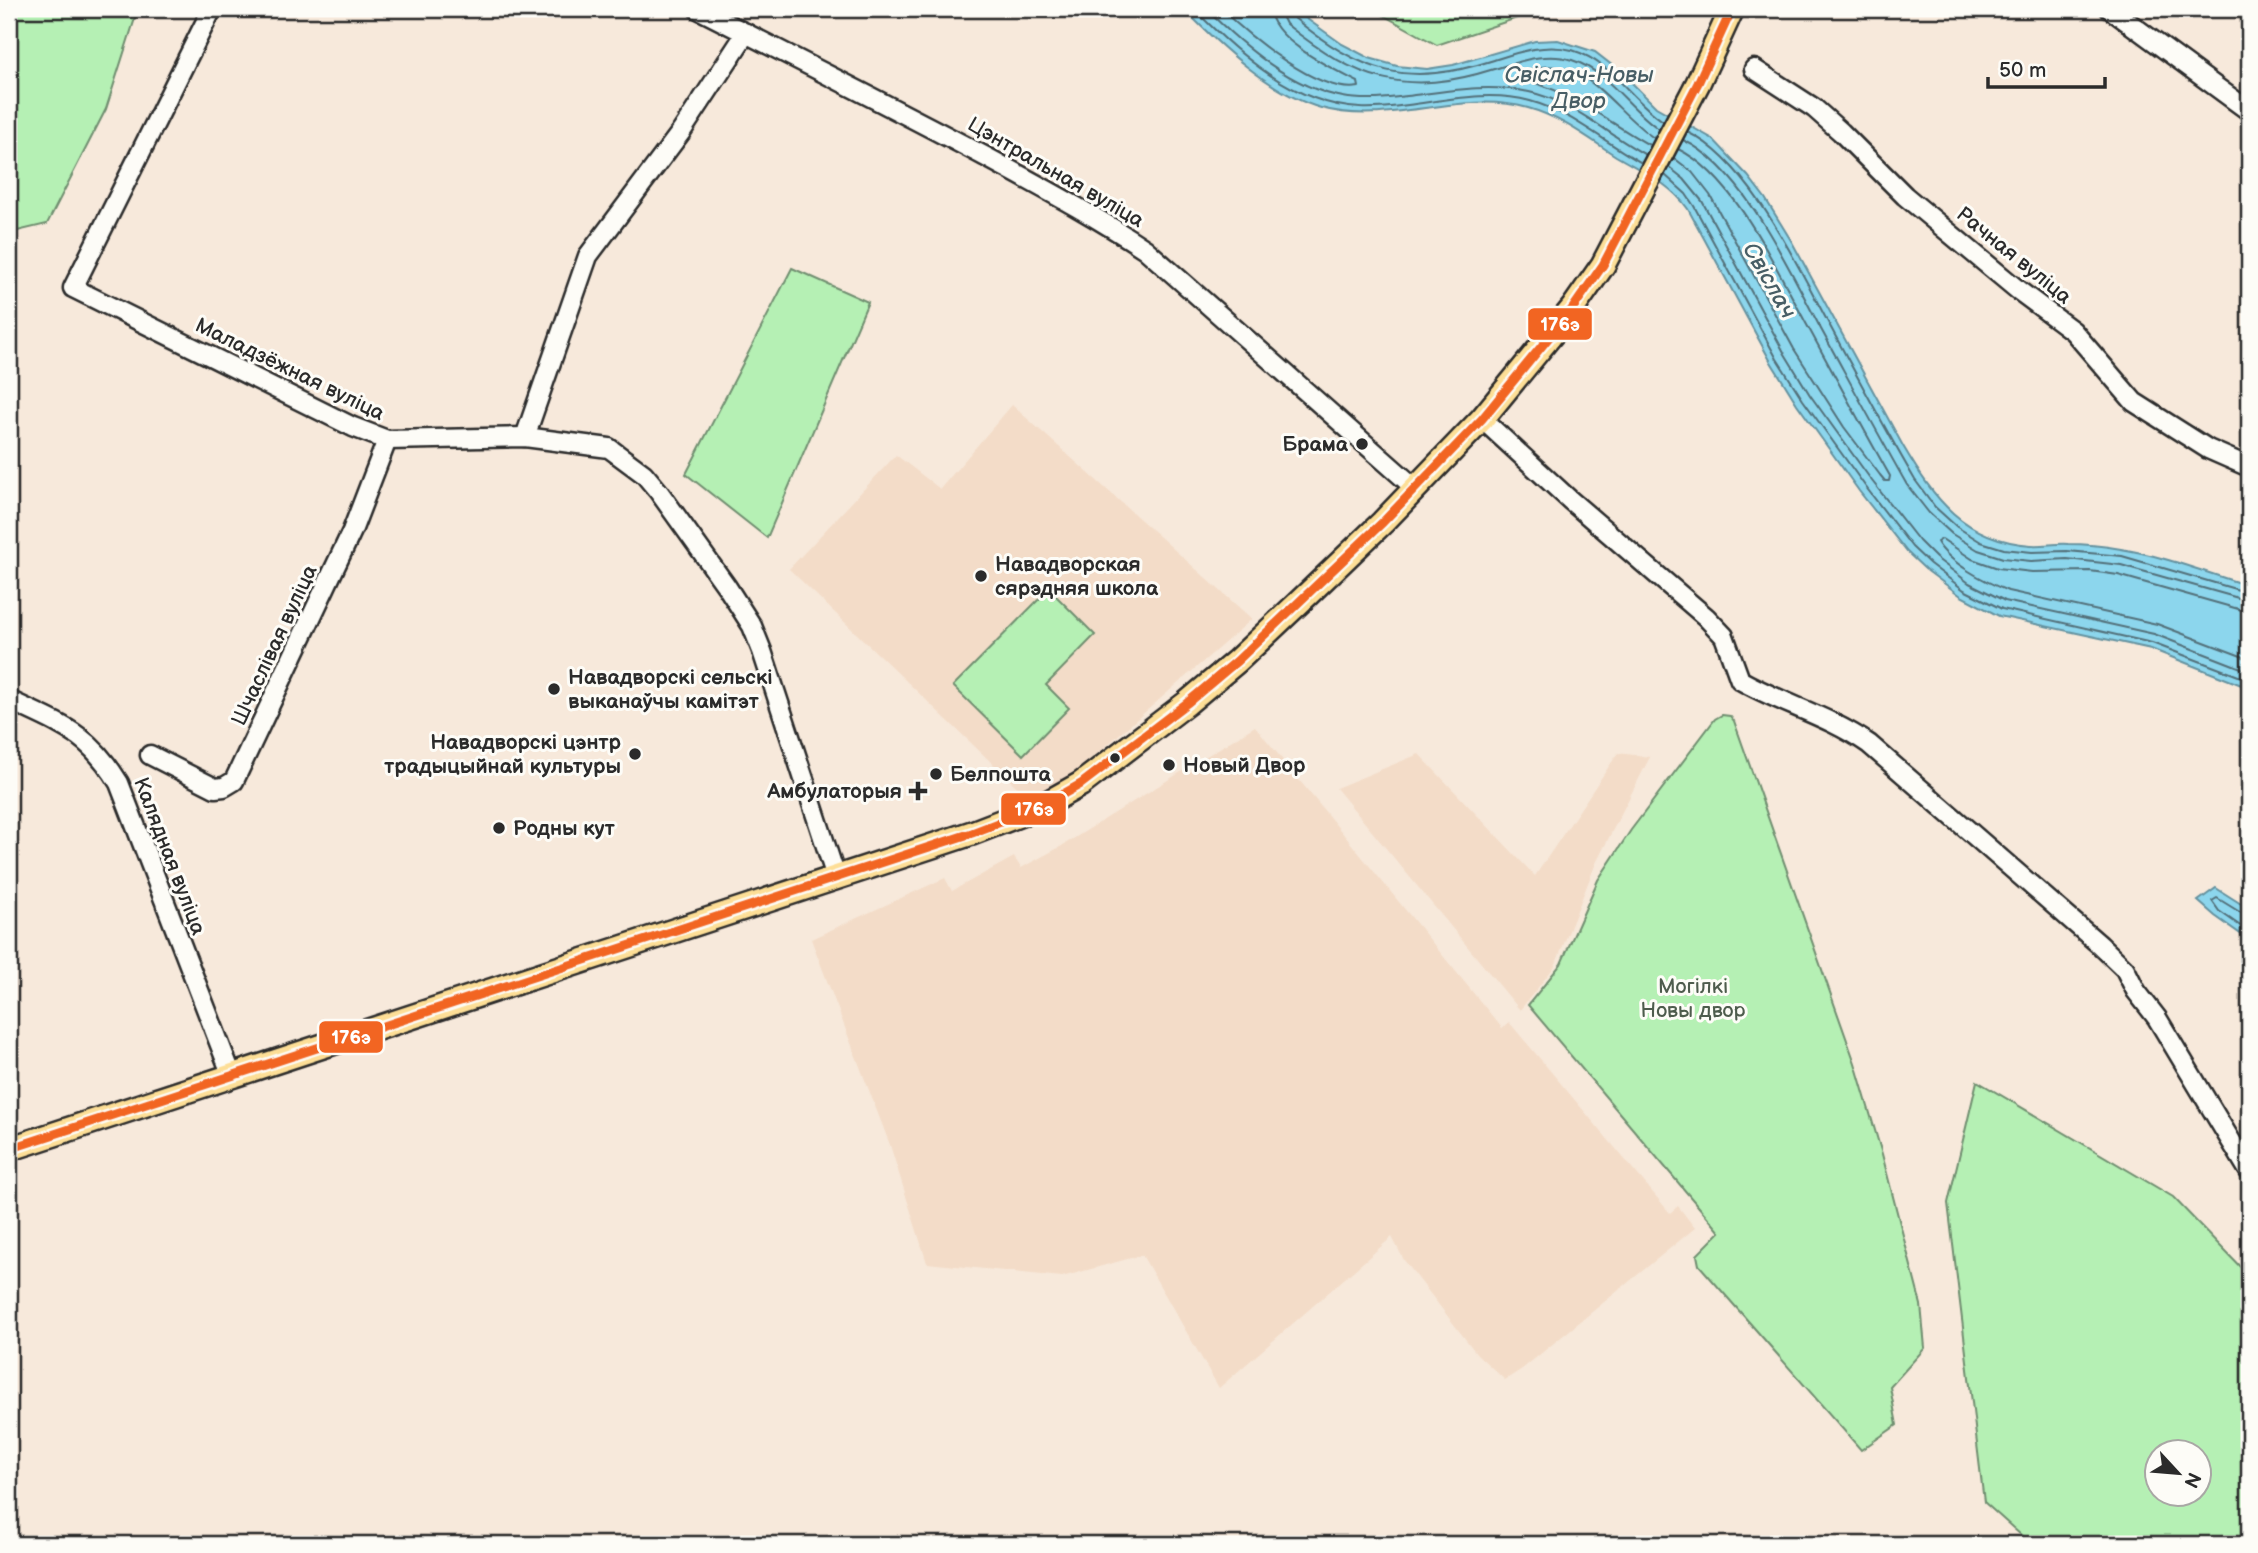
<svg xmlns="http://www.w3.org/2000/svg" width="2258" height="1553" viewBox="0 0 2258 1553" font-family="'Balsamiq Sans',sans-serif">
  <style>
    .built { fill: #f3dcc8 }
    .green { fill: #b5f0b4; stroke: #708e70; stroke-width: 2; fill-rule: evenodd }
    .water { fill: #8cd6ed; stroke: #65929f; stroke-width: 2 }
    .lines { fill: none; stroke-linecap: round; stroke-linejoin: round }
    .shore { stroke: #526f79; stroke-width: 2 }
    .minor-casing { stroke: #2b2b2b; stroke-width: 23 }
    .major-casing { stroke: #2b2b2b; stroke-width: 28 }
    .minor { stroke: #fdfcf7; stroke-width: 18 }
    .major { stroke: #fdde96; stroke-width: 23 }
    .bus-1-casing { stroke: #fdfcf7; stroke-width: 14 }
    .bus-1 { stroke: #f26522; stroke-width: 9 }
    .poi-dot { fill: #2b2b2b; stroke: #fdfcf7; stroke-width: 2.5 }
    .labels { text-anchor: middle; stroke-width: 6; stroke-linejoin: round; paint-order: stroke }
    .street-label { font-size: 21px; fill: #2b2b2b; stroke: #fdfcf7 }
    .poi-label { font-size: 21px; font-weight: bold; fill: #2b2b2b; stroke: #fdfcf7; text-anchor: start }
    .park-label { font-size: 21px; fill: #4e5c4d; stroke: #fdfcf7 }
    .water-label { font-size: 23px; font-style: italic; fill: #485e65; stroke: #fdfcf7 }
    .line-badge { stroke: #fdfcf7; stroke-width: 2.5 }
    .badge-label { font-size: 19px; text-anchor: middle; font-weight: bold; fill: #fff }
  </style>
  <rect width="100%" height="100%" fill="#f7e9db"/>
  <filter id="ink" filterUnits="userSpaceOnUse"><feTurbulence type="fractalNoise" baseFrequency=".0143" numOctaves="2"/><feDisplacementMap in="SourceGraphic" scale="14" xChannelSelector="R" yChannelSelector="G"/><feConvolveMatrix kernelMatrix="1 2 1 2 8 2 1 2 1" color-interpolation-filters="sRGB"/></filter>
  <g filter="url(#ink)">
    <!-- built -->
    <g class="built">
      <path d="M1012,405L1252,619L1037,806L789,569L896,455L940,489Z"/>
      <path d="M1255,726L1502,1028L1509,1022L1670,1213L1678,1206L1695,1228L1522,1369L1505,1380L1477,1354L1404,1260L1392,1237L1219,1388L1142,1255L1062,1277L927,1263L890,1145L811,939L945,878L952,891L1014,857L1021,868L1060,847Z"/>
      <path d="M1618,753L1650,757L1596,863L1555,966L1520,1010L1336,788L1419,754L1535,876Z"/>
    </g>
    <!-- green -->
    <g class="green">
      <path d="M9,9H138L106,109L47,224L9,233Z"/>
      <path d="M1372,9H1521L1520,17L1437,45Z"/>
      <path d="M792,268L868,302L767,538L686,474Z"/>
      <path d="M1049,589L1095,635L1046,685L1069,708L1023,755L953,686Z"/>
      <path d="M1722,715L1730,716L1734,721L1855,1063L1882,1154L1921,1305L1925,1348L1890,1387L1897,1425L1861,1450L1699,1265L1697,1255L1720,1232L1528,1005L1561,964L1598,880L1631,830L1715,719Z"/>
      <path d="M1977,1081L2173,1197L2249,1276V1544H2031L1984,1502L1948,1203ZM2156,1452H2198V1494H2156Z"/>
    </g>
    <!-- water -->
    <g class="water">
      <path d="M1184,9H1293L1342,44L1369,58L1397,66L1427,69L1453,65L1535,41L1558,40L1595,52L1622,73L1656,107L1713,139L1748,176L1765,198L1792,242L1903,446C1934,499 1964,540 2031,545C2043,546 2056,543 2068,544C2086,544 2104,546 2121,549C2165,556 2207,573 2249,586V688L2151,649L1999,616L1961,596L1925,569L1907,552L1859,491L1797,404L1771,362L1688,209C1670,183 1643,172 1616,156C1588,138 1561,117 1528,108C1460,89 1390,127 1321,108C1271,94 1219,45 1184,9Z"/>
      <path d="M2216,888L2249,909V940L2215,916L2198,901Z"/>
    </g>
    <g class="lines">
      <!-- shore -->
      <g class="shore">
        <path d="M1194,9C1237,53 1294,105 1360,108C1375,109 1392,107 1408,105C1447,100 1490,90 1530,101C1571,112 1604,142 1642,163"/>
        <path d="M1206,9C1242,45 1291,88 1343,97C1364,101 1386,99 1407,96C1447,91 1488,83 1529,92C1573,101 1607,134 1646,155"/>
        <path d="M1221,9C1249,36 1319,95 1359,87L1358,82C1333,69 1271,40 1270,9"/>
        <path d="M1281,9L1282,16L1286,24C1357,81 1406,97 1494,69C1519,62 1546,51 1572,60C1609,72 1628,108 1659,129"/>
        <path d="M1289,9L1293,17C1362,74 1407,88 1494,60C1519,52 1545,43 1572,50C1612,62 1630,99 1663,121"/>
        <path d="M1687,132C1750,161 1798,267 1830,326C1858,378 1885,429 1915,480L1935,507L1957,527L1981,542L2004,549L2032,552L2067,551L2122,556L2249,593"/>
        <path d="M1683,140C1744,168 1791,273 1822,331C1850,382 1878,434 1907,485L1929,513L1952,534L1978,550L2003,558L2031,561L2067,559L2121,565L2249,601"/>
        <path d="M1651,146C1607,122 1569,88 1518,79L1517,75C1580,43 1610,109 1654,138"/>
        <path d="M1674,158L1692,172L1710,195L1794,349L1844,427L1880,475L1885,481H1889L1890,476C1862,427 1835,376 1807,325C1778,272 1735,176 1678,149"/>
        <path d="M1669,167L1684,179L1702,201L1785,354L1810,395L1872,481L1919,541L1936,558L1969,583L2005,601L2154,634L2249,671"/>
        <path d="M1665,175L1686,194L1694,206L1777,359L1803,400L1865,486L1912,547L1930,564L1964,590L2002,609L2152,643L2249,680"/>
        <path d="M2249,612L2118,575L2090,571L2032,572L1998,568L1972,559L1942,539L1937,542C1949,563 1986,582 2008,591L2157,624L2249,659"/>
        <path d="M2249,914H2243L2217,898L2212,901L2219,911L2249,932"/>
      </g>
      <!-- minor casing -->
      <g class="minor-casing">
        <g id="minor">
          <path d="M212,9L73,288L353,427L387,440L525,437L609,448L644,474L659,492L727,587L752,626L762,651L836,877"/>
          <path d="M698,9C795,58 892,107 988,158C1041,187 1094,215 1145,249L1415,488"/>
          <path d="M2110,9L2249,111"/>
          <path d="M1754,69L1814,108L1841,132L1905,196L2018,290L2073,331L2134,402L2208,449L2249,467"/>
          <path d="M1482,419L1570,500L1706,617L1724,636L1740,680C1782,704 1829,716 1869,744L2100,945L2125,969L2136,991L2157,1018L2249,1171"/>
          <path d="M525,437L588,256L681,132L746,33"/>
          <path d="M9,700C61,725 88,732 119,783L232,1076"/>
          <path d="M150,755L215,788L224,787L234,781L352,531L387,440"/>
        </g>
      </g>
      <!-- major casing -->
      <g class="major-casing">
        <path id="major" d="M9,1149L972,833L1042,806L1081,784L1187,703L1237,661L1309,593L1383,522L1482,419L1573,308L1603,265L1698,83L1732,9"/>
      </g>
      <!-- minor -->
      <use href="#minor" class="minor"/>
      <!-- major -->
      <use href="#major" class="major"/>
      <!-- bus-1 casing -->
      <g class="bus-1-casing">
        <path id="bus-1" d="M9,1149L972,833L1042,806L1081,784L1187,703L1237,661L1383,522L1482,419L1573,308L1603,265L1698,83L1732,9"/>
      </g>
      <!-- bus-1 -->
      <use href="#bus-1" class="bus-1"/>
    </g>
  </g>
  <!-- markers -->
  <g class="poi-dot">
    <circle cx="1362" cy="444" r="7"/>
    <circle cx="981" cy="576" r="7"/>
    <circle cx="554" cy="689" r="7"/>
    <circle cx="635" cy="754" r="7"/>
    <circle cx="1115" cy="758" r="6"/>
    <circle cx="1169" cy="765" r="7"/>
    <circle cx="936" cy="774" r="7"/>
    <path d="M914.5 780.5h7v7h7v7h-7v7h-7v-7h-7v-7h7z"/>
    <circle cx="499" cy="828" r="7"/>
  </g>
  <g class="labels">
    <!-- street labels -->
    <g class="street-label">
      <text transform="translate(1056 172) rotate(30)" y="7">Цэнтральная вуліца</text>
      <text transform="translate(2014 255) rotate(39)" y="7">Рачная вуліца</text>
      <text transform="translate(290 369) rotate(26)" y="7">Маладзёжная вуліца</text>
      <text transform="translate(274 645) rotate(-65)" y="7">Шчаслівая вуліца</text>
      <text transform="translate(170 856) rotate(69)" y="7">Калядная вуліца</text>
    </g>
    <!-- poi labels -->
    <g class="poi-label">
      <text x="1348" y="451" text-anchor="end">Брама</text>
      <text x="995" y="571">Навадворская<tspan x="995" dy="24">сярэдняя школа</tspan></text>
      <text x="568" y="684">Навадворскі сельскі<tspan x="568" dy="24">выканаўчы камітэт</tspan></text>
      <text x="621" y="749" text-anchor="end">Навадворскі цэнтр<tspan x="621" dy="24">традыцыйнай культуры</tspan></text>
      <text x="1183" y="772">Новый Двор</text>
      <text x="950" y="781">Белпошта</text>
      <text x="902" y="798" text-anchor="end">Амбулаторыя</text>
      <text x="513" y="835">Родны кут</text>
    </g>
    <!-- park labels -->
    <g class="park-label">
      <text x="1693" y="993">Могілкі<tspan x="1693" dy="24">Новы двор</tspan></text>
    </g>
    <!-- water labels -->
    <g class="water-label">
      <text x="1579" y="82">Свіслач-Новы<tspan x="1579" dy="26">Двор</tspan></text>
      <text transform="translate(1770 280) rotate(60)" y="8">Свіслач</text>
    </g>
  </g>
  <g class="line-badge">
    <rect x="1527" y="307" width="66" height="34" rx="7" fill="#f26522"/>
    <rect x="1000" y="792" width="67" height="34" rx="7" fill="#f26522"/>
    <rect x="318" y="1020" width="66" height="34" rx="7" fill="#f26522"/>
  </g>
  <g class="badge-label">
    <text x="1560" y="331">176э</text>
    <text x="1034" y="816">176э</text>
    <text x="351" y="1044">176э</text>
  </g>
  <!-- margin -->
  <rect width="2258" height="1553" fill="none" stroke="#fdfcf7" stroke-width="35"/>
  <rect x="18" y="18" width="2223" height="1518" fill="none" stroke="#2b2b2b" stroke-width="2.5" filter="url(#ink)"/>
  <!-- north arrow -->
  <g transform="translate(2178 1473) rotate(116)"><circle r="33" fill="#fdfcf7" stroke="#a9a8a5" stroke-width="2"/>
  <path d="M0-5L12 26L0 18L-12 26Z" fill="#2b2b2b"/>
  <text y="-10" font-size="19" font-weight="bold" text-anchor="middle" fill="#2b2b2b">N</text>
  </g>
  <!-- scale -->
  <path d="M1988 77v10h117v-10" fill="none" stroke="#2b2b2b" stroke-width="3.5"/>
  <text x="1999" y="77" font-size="21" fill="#2b2b2b" stroke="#fdfcf7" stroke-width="5" paint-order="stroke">50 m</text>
</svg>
